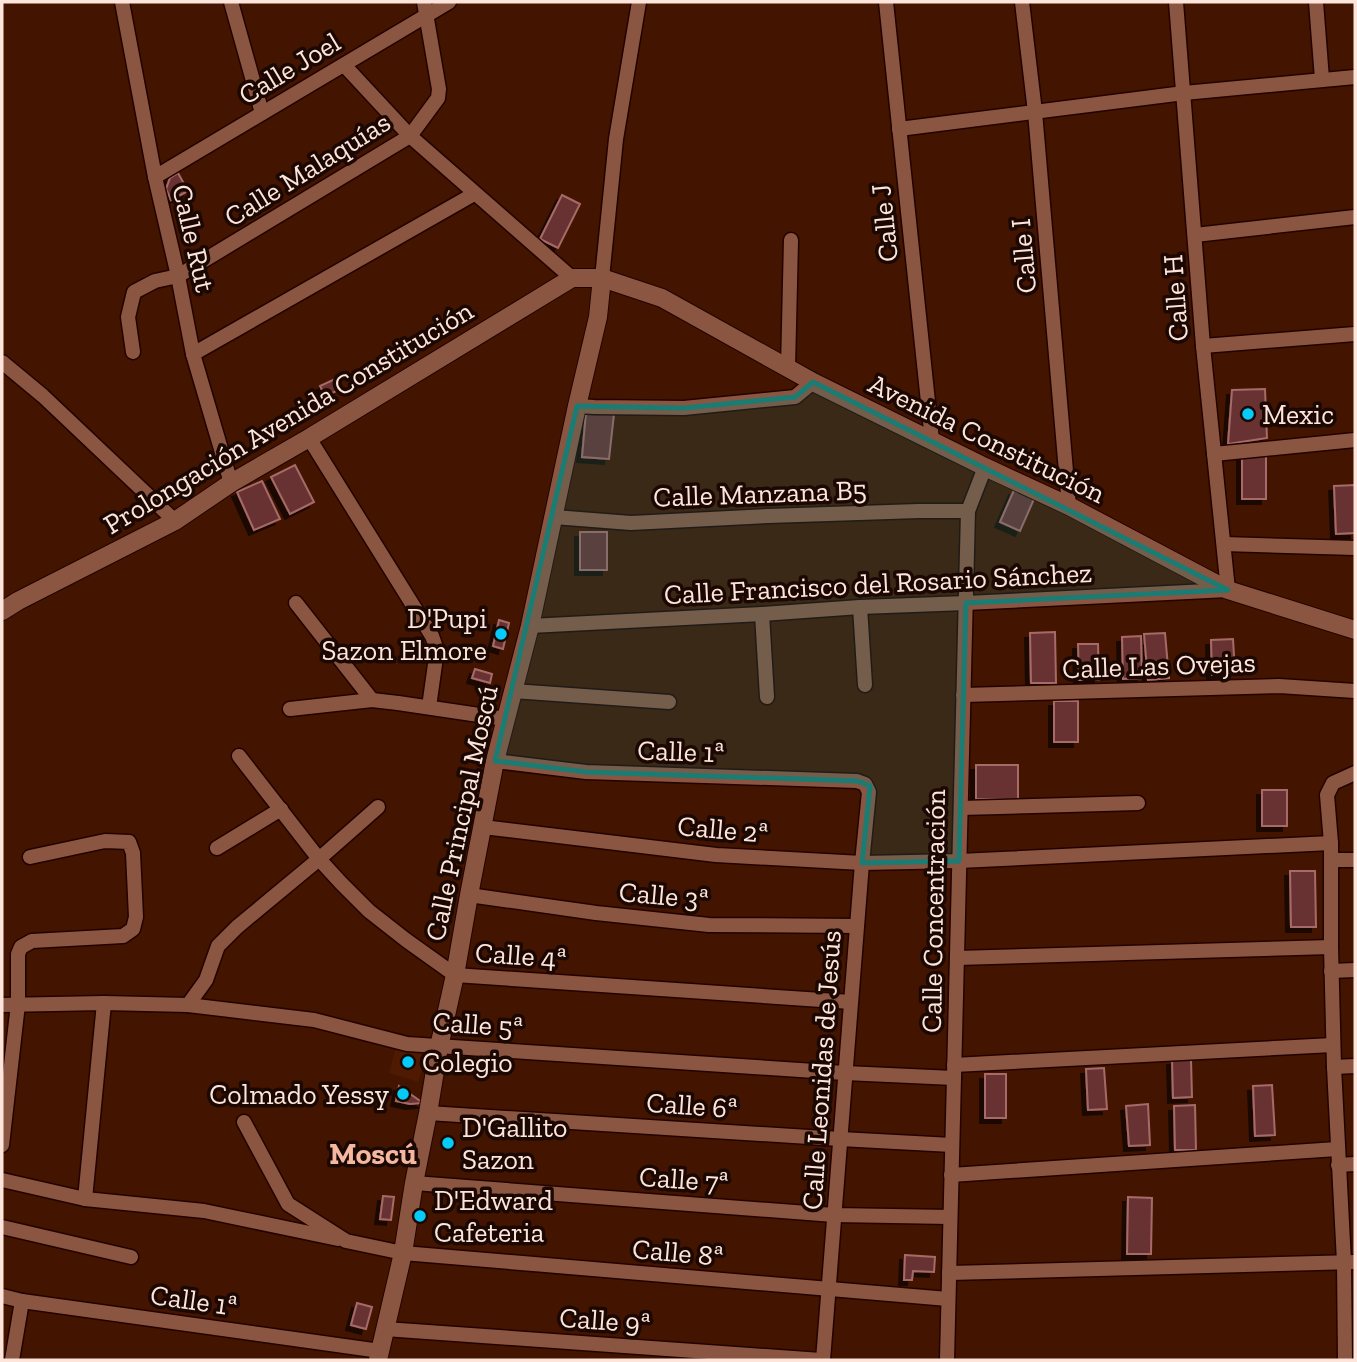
<svg xmlns="http://www.w3.org/2000/svg" width="1357" height="1362" viewBox="0 0 1357 1362" font-family="'Zilla Slab',serif">
  <style>
    .built { fill: #4f1a01 }
    .building { fill: #693332; stroke: #a66a68; stroke-width: 2; filter: url(#shadow) }
    .lines { fill: none; stroke-linecap: round; stroke-linejoin: round }
    .minor-casing { stroke: #230300; stroke-width: 17 }
    .tertiary-casing { stroke: #230300; stroke-width: 20 }
    .minor { stroke: #8b5641; stroke-width: 14 }
    .tertiary { stroke: #8b5641; stroke-width: 18 }
    .marked { fill: #1b7c73; fill-opacity: 0.2; stroke: #1b7c73; stroke-width: 5; stroke-linejoin: round }
    .poi-dot { fill: #05cbf9; stroke: #1c0803; stroke-width: 2.5 }
    .labels { text-anchor: middle; stroke-width: 7; stroke-linejoin: round; paint-order: stroke }
    .street-label { font-size: 28px; fill: #fee5db; stroke: #1c0803 }
    .poi-label { font-size: 28px; fill: #fee5db; stroke: #1c0803; text-anchor: start }
    .neighbourhood-label { font-size: 30px; font-weight: bold; fill: #f4b7a0; stroke: #1c0803 }
  </style>
  <defs>
    <filter id="shadow"><feDropShadow dx="-5" dy="5" stdDeviation="0" flood-color="#0009"/></filter>
  </defs>
  <rect width="100%" height="100%" fill="#431501"/>
  <!-- built -->
  <path class="built" d="M396,1047L429,1051L418,1082L389,1073Z"/>
  <!-- building -->
  <g class="building">
    <path d="M178,173L188,191L171,200L166,189L170,178Z"/>
    <path d="M562,195L580,204L558,248L540,239Z"/>
    <path d="M335,379L339,390L325,396L320,386Z"/>
    <path d="M1265,389L1267,438L1228,444L1232,390Z"/>
    <path d="M586,412L614,414L609,459L582,457Z"/>
    <rect x="1242" y="454" width="24" height="45"/>
    <path d="M295,465L314,502L290,514L271,477Z"/>
    <path d="M262,481L280,519L254,530L237,492Z"/>
    <path d="M1355,485V533L1336,534L1334,486Z"/>
    <path d="M1014,490L1034,499L1020,531L1000,522Z"/>
    <rect x="580" y="532" width="27" height="38"/>
    <path d="M499,620L509,623L503,649L493,646Z"/>
    <path d="M1055,632L1056,683H1031L1030,633Z"/>
    <path d="M1165,633L1169,678L1148,680L1144,634Z"/>
    <path d="M1141,636L1142,678L1123,679L1122,637Z"/>
    <path d="M1233,639L1235,673L1212,675L1211,640Z"/>
    <path d="M1078,644H1098L1099,680H1079Z"/>
    <path d="M475,669L492,674L490,683L472,678Z"/>
    <rect x="1054" y="701" width="24" height="41"/>
    <path d="M976,765H1018V800L976,799Z"/>
    <rect x="1262" y="790" width="25" height="36"/>
    <path d="M1290,871H1315L1316,927H1291Z"/>
    <path d="M1191,1059L1192,1097L1173,1098L1172,1060Z"/>
    <path d="M1104,1068L1107,1109L1088,1110L1086,1069Z"/>
    <rect x="985" y="1074" width="21" height="44"/>
    <path d="M1272,1085L1275,1135L1255,1136L1253,1086Z"/>
    <path d="M399,1086L423,1103L410,1104L396,1101Z"/>
    <path d="M1148,1104L1150,1145L1129,1146L1126,1106Z"/>
    <path d="M1195,1105L1196,1150H1175L1174,1106Z"/>
    <path d="M383,1196L394,1197L391,1220L380,1219Z"/>
    <path d="M1128,1197L1152,1198L1151,1254H1127Z"/>
    <path d="M905,1255L935,1257L934,1272L913,1271L912,1280H904Z"/>
    <path d="M357,1303L372,1307L366,1329L351,1325Z"/>
  </g>
  <g class="lines">
    <!-- minor casing -->
    <g class="minor-casing">
      <g id="minor">
        <path d="M122,2L155,177L178,276L193,354L231,483"/>
        <path d="M231,2L262,113"/>
        <path d="M886,2L932,440"/>
        <path d="M1022,2L1035,112L1069,506"/>
        <path d="M1316,2L1322,79"/>
        <path d="M344,65L410,136L572,278"/>
        <path d="M899,129L1184,93L1355,77"/>
        <path d="M155,177L449,2"/>
        <path d="M1195,235L1355,217"/>
        <path d="M602,278L616,139L639,2"/>
        <path d="M1203,346L1355,334"/>
        <path d="M133,352L128,317L134,292L155,281L178,276L410,136L438,98L439,89L424,2"/>
        <path d="M193,354L474,194"/>
        <path d="M2,362L43,396L175,521"/>
        <path d="M788,368L791,240"/>
        <path d="M577,406L594,407L684,408L795,397L813,382"/>
        <path d="M309,438L432,636L437,650L429,707"/>
        <path d="M1214,454L1355,440"/>
        <path d="M554,517L631,523L768,516L919,511H968"/>
        <path d="M1224,544L1355,548"/>
        <path d="M296,603L372,700"/>
        <path d="M860,607L865,685"/>
        <path d="M762,614L767,697"/>
        <path d="M530,626L762,614L860,607L966,603L1228,590L1203,346L1176,2"/>
        <path d="M513,691L669,702"/>
        <path d="M963,695L1279,686L1355,691"/>
        <path d="M290,709L372,700L398,703L506,719"/>
        <path d="M239,756L319,859L341,883L369,911L406,940L455,975L851,1002"/>
        <path d="M495,761L586,772L857,781L865,784L869,792L862,863L823,1360"/>
        <path d="M961,808L1138,803"/>
        <path d="M483,827L716,855L862,863L959,861L1331,843"/>
        <path d="M217,848L281,809"/>
        <path d="M1332,860H1355"/>
        <path d="M469,895L596,913L709,925L857,926"/>
        <path d="M957,958L1331,947"/>
        <path d="M1331,971L1355,970"/>
        <path d="M2,1005L104,1003L188,1005L314,1020L407,1044L845,1073L954,1078"/>
        <path d="M188,1005L206,980L218,946L237,927L319,859L378,807"/>
        <path d="M954,1065L1333,1045"/>
        <path d="M1334,1067L1355,1066"/>
        <path d="M428,1113L840,1139L952,1145"/>
        <path d="M244,1122L288,1204L346,1241L403,1253L948,1299"/>
        <path d="M2,1145L18,1004V954L21,947L32,941L123,936L133,929L136,917L133,853L129,842L105,841L30,857"/>
        <path d="M1338,1165L1355,1164"/>
        <path d="M951,1175L1337,1149"/>
        <path d="M2,1180L85,1199L204,1211L338,1239"/>
        <path d="M414,1183L834,1215L950,1217"/>
        <path d="M85,1199L104,1003"/>
        <path d="M2,1227L131,1257"/>
        <path d="M949,1273L1355,1262"/>
        <path d="M2,1296L22,1301L380,1351"/>
        <path d="M385,1329L821,1360"/>
        <path d="M12,1360L22,1301"/>
        <path d="M947,1360L968,511L985,467"/>
        <path d="M1345,1360L1344,1262L1334,1067L1331,947V843L1327,795L1333,783L1355,773"/>
      </g>
    </g>
    <!-- tertiary casing -->
    <g class="tertiary-casing">
      <g id="tertiary">
        <path d="M2,611L18,601L175,521L231,483L309,438L572,278H602L662,298L813,382L985,467L1069,506L1228,590L1355,630"/>
        <path d="M378,1360L403,1253L414,1183L428,1113L439,1047L455,975L469,895L495,761L530,626L577,406L598,317L602,278"/>
      </g>
    </g>
    <!-- minor -->
    <use href="#minor" class="minor"/>
    <!-- tertiary -->
    <use href="#tertiary" class="tertiary"/>
  </g>
  <!-- marked area -->
  <path class="marked" d="M813,382L1228,590L966,603L959,861L862,863L870,786L857,781L586,772L495,761L577,406L684,408L795,397Z"/>
  <!-- markers -->
  <g class="poi-dot">
    <circle cx="1248" cy="414" r="7"/>
    <circle cx="501" cy="634" r="7"/>
    <circle cx="408" cy="1062" r="7"/>
    <circle cx="403" cy="1094" r="7"/>
    <circle cx="448" cy="1143" r="7"/>
    <circle cx="420" cy="1216" r="7"/>
  </g>
  <g class="labels">
    <!-- street labels -->
    <g class="street-label">
      <text transform="translate(289 68) rotate(-31)" y="10">Calle Joel</text>
      <text transform="translate(307 169) rotate(-32)" y="10">Calle Malaquías</text>
      <text transform="translate(884 223) rotate(-96)" y="10">Calle J</text>
      <text transform="translate(194 238) rotate(77)" y="10">Calle Rut</text>
      <text transform="translate(1023 256) rotate(-95)" y="10">Calle I</text>
      <text transform="translate(1175 298) rotate(-94)" y="10">Calle H</text>
      <text transform="translate(288 417) rotate(-31)" y="10">Prolongación Avenida Constitución</text>
      <text transform="translate(987 438) rotate(26)" y="10">Avenida Constitución</text>
      <text transform="translate(760 493) rotate(-2)" y="10">Calle Manzana B5</text>
      <text transform="translate(878 583) rotate(-3)" y="10">Calle Francisco del Rosario Sánchez</text>
      <text transform="translate(1159 665) rotate(-2)" y="10">Calle Las Ovejas</text>
      <text transform="translate(681 751) rotate(2)" y="10">Calle 1ª</text>
      <text transform="translate(461 813) rotate(-78)" y="10">Calle Principal Moscú</text>
      <text transform="translate(723 829) rotate(5)" y="10">Calle 2ª</text>
      <text transform="translate(664 895) rotate(5)" y="10">Calle 3ª</text>
      <text transform="translate(933 911) rotate(-89)" y="10">Calle Concentración</text>
      <text transform="translate(521 955) rotate(4)" y="10">Calle 4ª</text>
      <text transform="translate(478 1024) rotate(4)" y="10">Calle 5ª</text>
      <text transform="translate(821 1070) rotate(-86)" y="10">Calle Leonidas de Jesús</text>
      <text transform="translate(692 1105) rotate(4)" y="10">Calle 6ª</text>
      <text transform="translate(684 1179) rotate(4)" y="10">Calle 7ª</text>
      <text transform="translate(678 1252) rotate(5)" y="10">Calle 8ª</text>
      <text transform="translate(194 1300) rotate(8)" y="10">Calle 1ª</text>
      <text transform="translate(605 1320) rotate(4)" y="10">Calle 9ª</text>
    </g>
    <!-- poi labels -->
    <g class="poi-label">
      <text x="1262" y="424">Mexic</text>
      <text x="487" y="628" text-anchor="end">D'Pupi<tspan x="487" dy="32">Sazon Elmore</tspan></text>
      <text x="422" y="1072">Colegio</text>
      <text x="389" y="1104" text-anchor="end">Colmado Yessy</text>
      <text x="462" y="1137">D'Gallito<tspan x="462" dy="32">Sazon</tspan></text>
      <text x="434" y="1210">D'Edward<tspan x="434" dy="32">Cafeteria</tspan></text>
    </g>
    <!-- neighbourhood labels -->
    <g class="neighbourhood-label">
      <text x="373" y="1164">Moscú</text>
    </g>
  </g>
  <!-- border -->
  <rect width="1357" height="1362" fill="none" stroke="#fee5db" stroke-width="7"/>
</svg>
